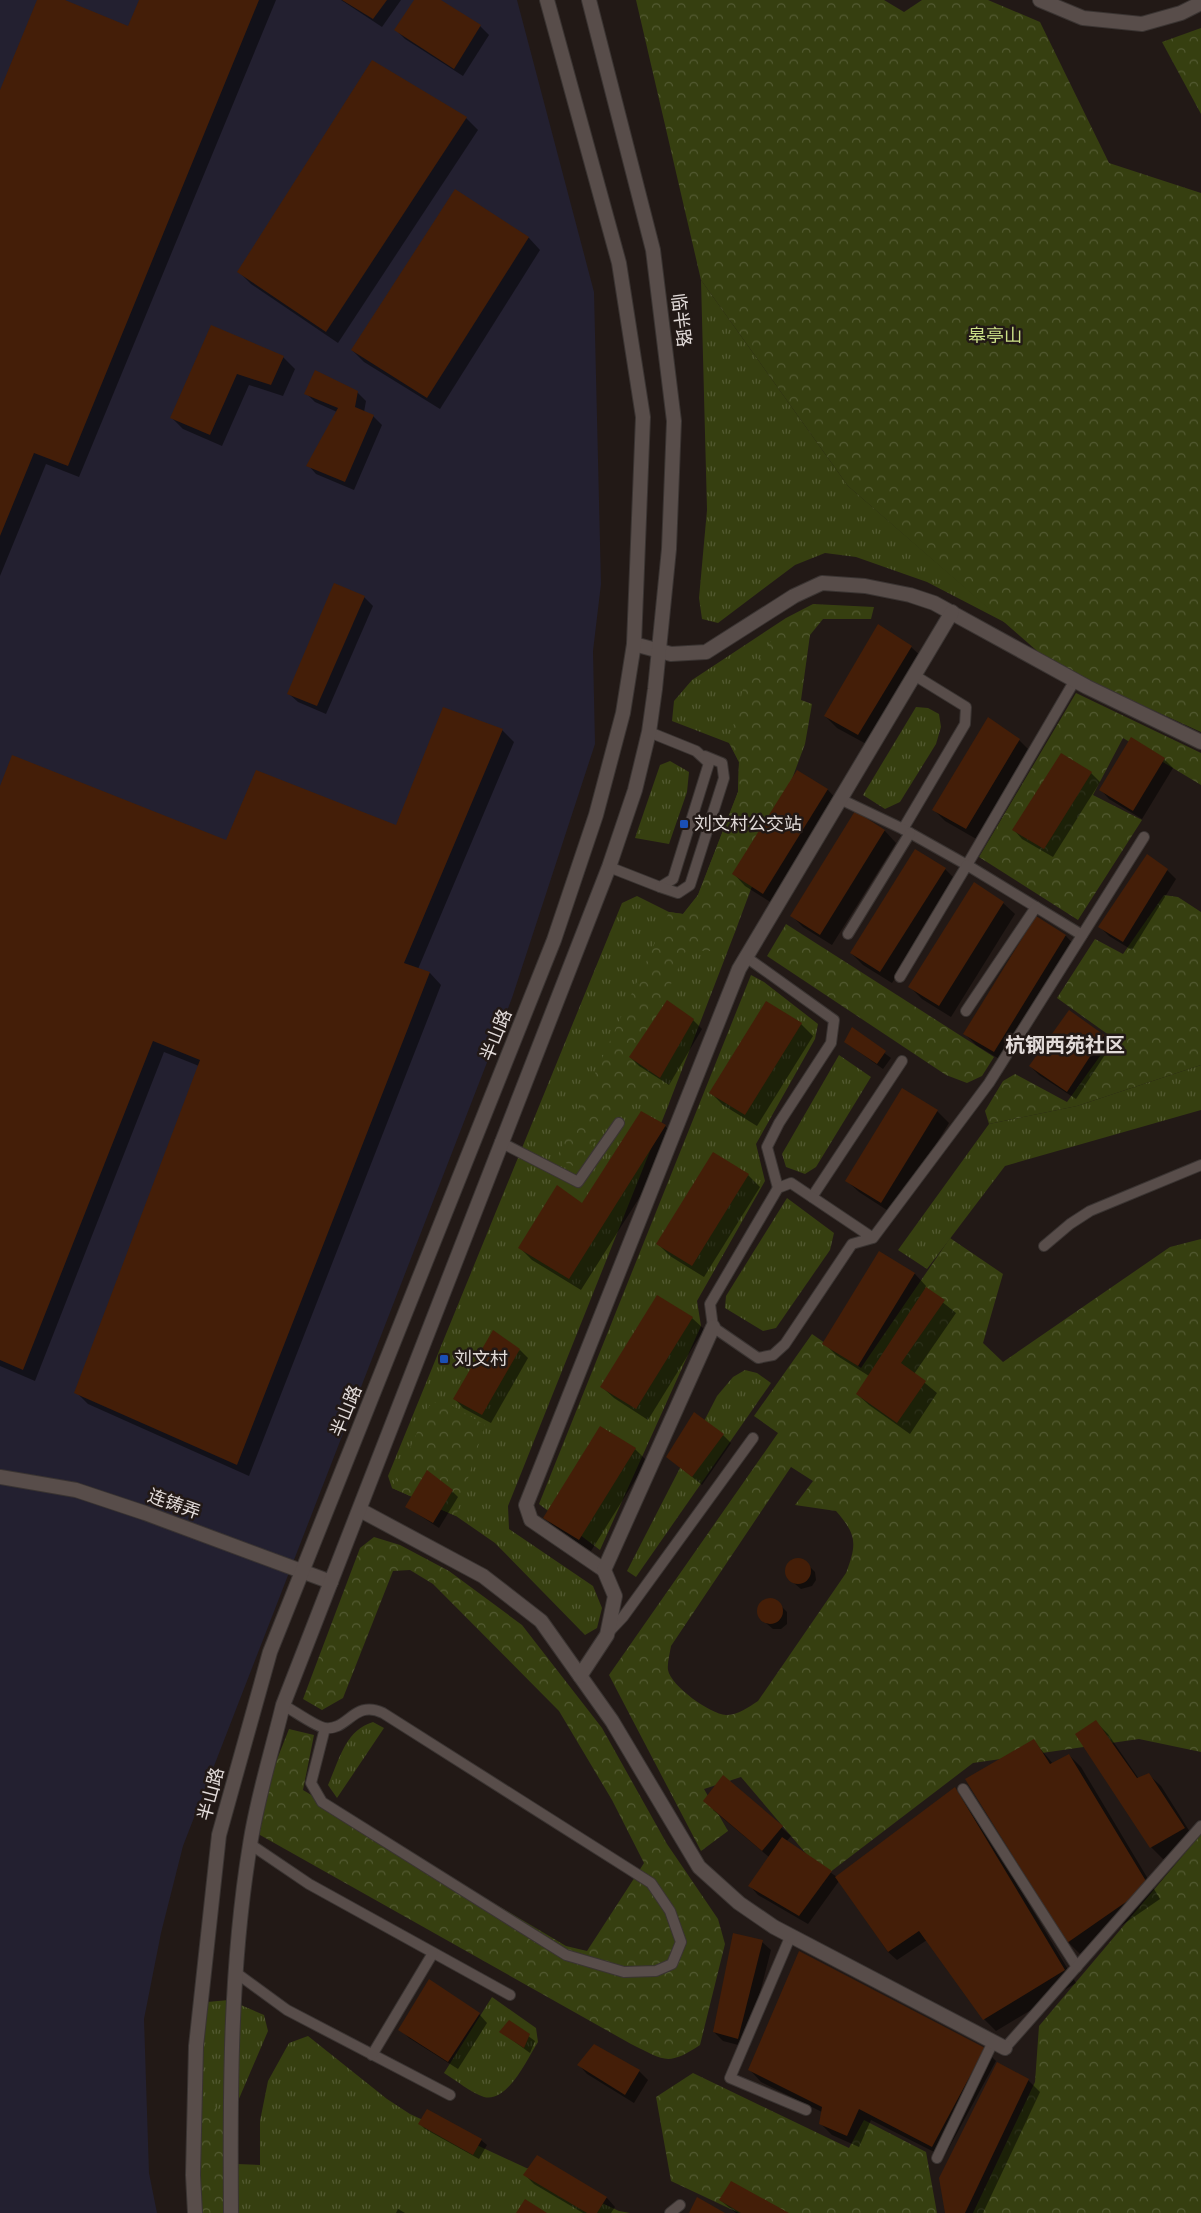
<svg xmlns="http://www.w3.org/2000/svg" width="1201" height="2213" viewBox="0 0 1201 2213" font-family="'PT Sans Narrow','Noto Sans SC',sans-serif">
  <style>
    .industrial { fill: #232030 }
    .grass { fill: url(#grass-tufts) }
    .forest { fill: url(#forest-crowns); fill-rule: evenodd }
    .shadow { fill: #0007 }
    .building { fill: #441e08 }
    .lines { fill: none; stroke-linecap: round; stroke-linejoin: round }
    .service-casing { stroke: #3a3432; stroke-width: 12 }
    .minor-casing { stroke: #3a3432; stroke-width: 16 }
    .tertiary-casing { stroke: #3a3432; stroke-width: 16 }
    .secondary-casing { stroke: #3a3432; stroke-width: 16 }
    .service { stroke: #584d4a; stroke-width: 10 }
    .minor { stroke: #584d4a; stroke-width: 14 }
    .tertiary { stroke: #584d4a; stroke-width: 14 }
    .secondary { stroke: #584d4a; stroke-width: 14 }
    .transit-dot { fill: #1a4fb4; stroke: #221916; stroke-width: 2 }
    .labels { text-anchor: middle; stroke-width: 5; stroke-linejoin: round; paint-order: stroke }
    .street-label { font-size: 18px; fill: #e2dbd9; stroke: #221916 }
    .park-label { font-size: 18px; fill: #cbdf87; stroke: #221916 }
    .poi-label { font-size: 18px; fill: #e2dbd9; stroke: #221916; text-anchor: start }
    .quarter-label { font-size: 20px; font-weight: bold; fill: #e2dbd9; stroke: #221916 }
  </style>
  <defs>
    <pattern id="grass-tufts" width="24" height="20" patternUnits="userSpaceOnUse" patternTransform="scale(1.25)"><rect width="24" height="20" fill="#363f10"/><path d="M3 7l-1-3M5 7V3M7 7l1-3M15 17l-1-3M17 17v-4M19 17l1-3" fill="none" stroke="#535a32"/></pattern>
    <pattern id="forest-crowns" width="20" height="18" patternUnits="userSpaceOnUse" patternTransform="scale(1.25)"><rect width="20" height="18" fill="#363f10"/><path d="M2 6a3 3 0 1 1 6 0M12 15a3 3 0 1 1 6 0" fill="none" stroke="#535a32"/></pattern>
  </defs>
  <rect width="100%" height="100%" fill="#221916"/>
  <!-- industrial -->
  <path class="industrial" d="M0,0H517L594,292L601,584L593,651L595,744L512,998L183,1846L161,1933L144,2019L149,2173L157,2213H0Z"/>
  <!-- grass -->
  <g class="grass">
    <path d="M701,280L848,486L1006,623L927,582L856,557L825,553L795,565L718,623L702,619L699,598L707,510Z"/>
    <path d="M786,618L735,932L668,1106L508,1506L509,1529L593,1586L602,1608L597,1628L585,1635L495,1543L456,1516L392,1488L388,1476L622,903L637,896L669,912L683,914L698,895L738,792L739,762L729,743L672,721L674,701L692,680Z"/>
    <path d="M916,707L928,708L939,714L941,727L936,744L900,802L885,809L863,795Z"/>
    <path d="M670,761L689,772L687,792L669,844L635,838L660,765Z"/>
    <path d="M751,975L764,982L818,1024L815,1039L756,1144L765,1181L697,1301L701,1326L600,1550L539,1504Z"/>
    <path d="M839,1055L871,1077L816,1167L805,1174L786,1167L782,1154Z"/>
    <path d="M1201,1065V1110L1005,1166L927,1269L898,1250L989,1124L1077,1106Z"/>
    <path d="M787,1198L834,1233L830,1250L776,1328L763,1331L725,1308L726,1296Z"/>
    <path d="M745,1370L757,1373L771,1383L636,1577L627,1571L717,1396L733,1377Z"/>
    <path d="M373,1722L384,1728L337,1798L328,1785C339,1761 345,1730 373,1722Z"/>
    <path d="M492,1997L536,2028L538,2042C527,2059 508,2103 484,2097C471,2093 456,2080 444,2073Z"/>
    <path d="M229,2000L264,2015L268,2031L235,2108L237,2164L260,2165V2121L268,2081L289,2043L308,2036L387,2099L410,2114L619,2211L630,2213H230L195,2111L207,2002Z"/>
  </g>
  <!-- forest -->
  <g class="forest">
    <path d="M636,0H884L904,12L922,0H988L1040,22L1109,163L1201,193V732L1052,664L848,486L701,280Z"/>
    <path d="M1201,28V114L1162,42Z"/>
    <path d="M813,604L874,607L871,619H823L810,635L801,700L812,704L805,744L735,932L710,951H686L636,1061L668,1089L656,1105L614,1102L600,1135L576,1167L556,1159L669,912L683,914L698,895L738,792L739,762L729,742L745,681L786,618Z"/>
    <path d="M1076,693L1201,753V785L1123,738L1093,795L1142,820L1078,920L979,857Z"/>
    <path d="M1164,895L1178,897L1201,912V1065L1077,1106L989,1124L985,1111L1003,1081L1015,1074L1067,1102L1113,1038L1057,998L1095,939L1123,954Z"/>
    <path d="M786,924L994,1057L982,1076L967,1083L946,1075L767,956Z"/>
    <path d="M950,1238L1003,1274L983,1343L1003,1362L1170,1247L1201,1239V1752L1139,1739L973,1763L825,1876L741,1777L704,1789L728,1831L701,1851L609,1675L778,1433L754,1416L812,1334L861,1368ZM791,1467L813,1481L795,1505L836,1511C857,1535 857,1544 846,1573L758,1701C749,1707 738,1715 726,1715C710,1714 671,1686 668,1670C667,1663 670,1653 671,1646Z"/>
    <path d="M441,1399L485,1425L456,1516L392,1488L429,1406Z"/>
    <path d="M374,1537L400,1545L449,1571L522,1625L602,1728L667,1844L718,1919L725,1944L700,2045C667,2067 664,2060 631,2044L260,1835L255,1826L259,1805L289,1729L314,1735L303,1790L566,1946L587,1951L644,1863L612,1800L559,1711L433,1584L410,1570L393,1571L343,1698L322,1710L303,1699L360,1548Z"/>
    <path d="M1201,1834V2213H973L1035,2082L1039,2026Z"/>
    <path d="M693,2073L849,2148L864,2120L926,2152L937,2213H739L671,2181L656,2097Z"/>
    <path d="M213,2104L227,2123L230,2213H201L195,2111Z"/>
  </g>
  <!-- shadow -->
  <g class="shadow">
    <path d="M38,0H61L129,27L140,0H276L79,477L46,464L0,576V93Z"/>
    <path d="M341,0H401L382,27Z"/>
    <path d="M416,0H439L480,26L489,35L463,76L405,39L396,30Z"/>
    <path d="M372,61L466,118L478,130L338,343L251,284L239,272Z"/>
    <path d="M455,191L529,238L540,250L440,409L364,362L352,350Z"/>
    <path d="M212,327L283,357L295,369L283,396L249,385L222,446L183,429L172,418Z"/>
    <path d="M357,392L366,401L364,412L373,416L382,425L354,490L316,474L308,465L337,412L315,402L306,393Z"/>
    <path d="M364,597L373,606L326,714L298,702L289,694Z"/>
    <path d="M911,647L923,658L870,746L837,728L825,716Z"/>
    <path d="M989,719L1019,740L1031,752L978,840L945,821L934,810Z"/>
    <path d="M502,730L514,742L418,969L430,973L441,985L249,1476L88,1404L76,1392L199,1066L164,1052L35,1381L0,1366V789L226,842L397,827Z"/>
    <path d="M1164,759L1173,768L1142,819L1109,799L1101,790Z"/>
    <path d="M798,772L828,790L839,802L775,905L745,886L734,874Z"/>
    <path d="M1091,773L1100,782L1053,857L1022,839L1014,830Z"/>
    <path d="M855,813L885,831L896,843L832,945L803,927L791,915Z"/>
    <path d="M945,869L957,881L892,983L863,965L851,953Z"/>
    <path d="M1167,870L1176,879L1132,950L1109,936L1100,927Z"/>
    <path d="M1003,903L1015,914L951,1017L922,999L910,987Z"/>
    <path d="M1036,918L1066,936L1077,948L1006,1063L976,1045L964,1033Z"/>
    <path d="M693,1020L702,1029L669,1085L639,1066L630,1057Z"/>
    <path d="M801,1024L813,1036L757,1126L723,1105L711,1093Z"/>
    <path d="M852,1029L891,1058L883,1069L845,1042Z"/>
    <path d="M1103,1036L1112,1044L1076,1099L1039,1075L1030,1066Z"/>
    <path d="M937,1111L949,1123L893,1214L859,1192L847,1181Z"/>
    <path d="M665,1126L677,1138L581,1290L532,1260L520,1248L582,1205Z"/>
    <path d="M748,1175L760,1187L704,1277L670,1256L658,1244Z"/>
    <path d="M880,1253L915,1274L926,1286L925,1288L956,1313L914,1374L937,1393L910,1434L869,1405L857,1394L869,1376L836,1355L824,1343Z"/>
    <path d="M692,1318L704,1329L648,1420L614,1398L602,1387Z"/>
    <path d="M520,1350L528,1358L491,1423L463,1408L455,1399Z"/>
    <path d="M723,1435L731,1443L702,1485L668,1457Z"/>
    <path d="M635,1449L647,1461L591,1551L557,1530L545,1518Z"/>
    <path d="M452,1491L458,1497L439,1528L407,1507Z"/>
    <path d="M803,1560L815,1572L816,1580L812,1586L801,1589L788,1578L786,1567L791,1561Z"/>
    <path d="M775,1600L787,1612V1624L781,1629H773L761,1619L759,1607L764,1602Z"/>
    <path d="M1096,1722L1108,1734L1139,1779L1149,1775L1161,1786L1195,1840L1163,1859L1151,1847Z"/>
    <path d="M1034,1741L1053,1764L1069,1755L1081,1767L1160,1899L1080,1954L1068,1942Z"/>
    <path d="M723,1777L791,1836L786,1842L837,1877L955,1789L967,1800L1076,1983L996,2031L984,2019L927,1940L897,1960L888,1952L839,1881L808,1924L758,1895L750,1886L769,1857L713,1810Z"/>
    <path d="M762,1942L771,1950L746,2047L723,2041L714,2032Z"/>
    <path d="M479,2014L487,2023L458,2069L409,2038L400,2029Z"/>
    <path d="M509,2022L535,2041L530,2053L501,2032Z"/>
    <path d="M984,2049L996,2061L944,2157L871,2120L859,2147L832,2135L820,2123L822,2112L761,2082L750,2070Z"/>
    <path d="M579,2065L639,2071L648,2080L634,2103L587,2074Z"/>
    <path d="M1028,2080L1040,2092L983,2213H946Z"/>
    <path d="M419,2123L481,2140L487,2145L479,2159L425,2129Z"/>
    <path d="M538,2157L607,2198L615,2207L611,2213H583L534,2184L525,2175Z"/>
    <path d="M720,2200L786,2213H736Z"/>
    <path d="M398,2209L405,2213H396Z"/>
  </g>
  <!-- building -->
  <g class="building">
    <path d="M37,0H65L128,26L139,0H259L68,466L34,453L0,536V90Z"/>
    <path d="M342,0H387L373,19Z"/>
    <path d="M414,0H441L481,25L454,69L394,30Z"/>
    <path d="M372,60L467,117L326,332L237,272Z"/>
    <path d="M455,189L529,237L427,398L351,350Z"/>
    <path d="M211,325L284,356L271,385L237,374L210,435L170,418Z"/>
    <path d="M315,370L358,391L355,407L374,415L345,482L306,466L338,408L304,394Z"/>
    <path d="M334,583L365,596L317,706L287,694Z"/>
    <path d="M878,624L912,646L858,735L824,716Z"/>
    <path d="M443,707L503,729L404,963L430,972L237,1465L74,1393L200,1060L153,1041L23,1370L0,1360V786L12,755L226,840L256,770L396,825Z"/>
    <path d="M988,717L1020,739L966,829L932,810Z"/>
    <path d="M1131,737L1165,758L1133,811L1099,790Z"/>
    <path d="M1061,753L1092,772L1044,849L1012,830Z"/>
    <path d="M797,770L828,789L763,894L732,874Z"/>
    <path d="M855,811L885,830L820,935L790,916Z"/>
    <path d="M915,849L946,868L880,972L850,953Z"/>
    <path d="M1147,854L1168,869L1123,942L1098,927Z"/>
    <path d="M974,882L1004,902L939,1006L908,987Z"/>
    <path d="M1036,916L1066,935L994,1052L963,1034Z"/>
    <path d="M667,1000L694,1019L660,1078L629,1057Z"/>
    <path d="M766,1001L802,1023L745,1115L709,1093Z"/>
    <path d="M1069,1010L1104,1035L1067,1092L1029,1066Z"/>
    <path d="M852,1027L886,1051L877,1064L844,1042Z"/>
    <path d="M902,1088L938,1110L881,1203L845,1181Z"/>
    <path d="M641,1111L666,1125L569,1279L518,1248L557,1185L582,1203Z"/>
    <path d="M713,1152L749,1174L692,1266L656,1244Z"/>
    <path d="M879,1251L915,1273L858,1366L822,1344Z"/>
    <path d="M926,1287L945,1300L901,1363L926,1381L897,1423L856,1394Z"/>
    <path d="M657,1295L693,1317L636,1409L600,1387Z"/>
    <path d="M493,1330L520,1349L482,1415L453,1399Z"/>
    <path d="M694,1412L724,1434L692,1477L666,1457Z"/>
    <path d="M600,1426L636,1448L579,1540L543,1518Z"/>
    <path d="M427,1470L453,1490L433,1523L405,1507Z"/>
    <circle cx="798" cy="1571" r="13"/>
    <circle cx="770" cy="1611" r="13"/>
    <path d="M1096,1720L1137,1778L1149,1773L1185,1828L1150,1848L1075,1734Z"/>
    <path d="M1034,1739L1050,1764L1069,1754L1149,1886L1067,1943L965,1779Z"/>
    <path d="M723,1775L783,1826L762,1851L703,1801Z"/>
    <path d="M955,1787L1065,1970L983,2020L919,1931L888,1952L835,1877Z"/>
    <path d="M782,1837L832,1871L799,1916L748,1886Z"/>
    <path d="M733,1933L763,1940L738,2039L713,2032Z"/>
    <path d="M799,1951L985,2048L932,2147L859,2109L847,2136L819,2124L822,2107L748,2070Z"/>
    <path d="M429,1979L480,2013L448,2062L398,2030Z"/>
    <path d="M509,2020L530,2034L524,2048L499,2032Z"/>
    <path d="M594,2044L640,2070L625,2095L577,2065Z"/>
    <path d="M997,2062L1029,2079L965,2213H945L939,2178Z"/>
    <path d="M427,2109L482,2139L473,2155L418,2124Z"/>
    <path d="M537,2155L607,2197L597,2213H587L523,2175Z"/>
    <path d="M731,2181L789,2213H741L719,2200Z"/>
    <path d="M697,2197L725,2213H689Z"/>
    <path d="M525,2199L547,2213H516Z"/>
  </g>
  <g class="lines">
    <!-- service casing -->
    <g class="service-casing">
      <g id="service">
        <path d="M840,799L903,829L965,724L966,707L914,675"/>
        <path d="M903,829L967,865L1075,680"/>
        <path d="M609,867L660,887L673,879L709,763L696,751L649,732"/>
        <path d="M660,887L678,893L690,885L724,778L722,763L705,756"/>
        <path d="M848,934L910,833"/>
        <path d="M746,957L834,1020L831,1043L779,1123L767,1147L778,1188"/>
        <path d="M900,977L967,865L1082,935"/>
        <path d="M966,1011L1036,907"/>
        <path d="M500,1142L578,1182L619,1123"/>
        <path d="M812,1197L902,1061"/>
        <path d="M873,1238L791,1183L778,1188L710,1304L713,1327L758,1358L773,1355L785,1344L852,1244L873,1238L989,1083L1144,837"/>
        <path d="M1044,1246L1070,1224L1090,1211L1201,1165"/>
        <path d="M607,1634L623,1617L753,1438"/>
        <path d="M283,1705C293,1710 316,1727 325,1728C348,1731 354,1699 383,1713L651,1883L670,1911L681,1942L672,1964L656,1971L624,1972L566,1955L322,1802L311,1783L325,1728"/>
        <path d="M963,1789L1077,1967"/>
        <path d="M250,1844L309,1884L510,1995"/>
        <path d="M791,1935L730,2078L806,2110"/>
        <path d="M235,1972L287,2010L450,2095"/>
        <path d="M1005,2048L1201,1826"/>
        <path d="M372,2055L433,1953"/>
        <path d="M937,2158L993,2042"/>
        <path d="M670,2213L680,2205"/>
      </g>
    </g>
    <!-- minor casing -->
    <g class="minor-casing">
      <g id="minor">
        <path d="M1040,0L1083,18L1142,24L1181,13L1201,3"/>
        <path d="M634,644L671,654L706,652L794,596L822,583L865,586L910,595L934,603L1087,687L1201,742"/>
        <path d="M360,1510L483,1576L541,1621L612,1721L699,1867L739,1903L774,1927L1005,2048"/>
        <path d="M604,1570L531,1520L526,1505L739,969L952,612"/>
        <path d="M580,1676L607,1635L615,1596L604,1570L713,1327"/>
      </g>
    </g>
    <!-- tertiary casing -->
    <g class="tertiary-casing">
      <path id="tertiary" d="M0,1477L76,1490L145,1513L331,1582"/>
    </g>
    <!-- secondary casing -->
    <g class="secondary-casing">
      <g id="secondary">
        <path d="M195,2213L193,2175L196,2046L219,1835L270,1652L554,940L596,815L623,713L634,644L643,417L619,263L547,0"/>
        <path d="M231,2213C230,2090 230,1967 250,1845C257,1798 272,1751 283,1705L609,867L635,790L649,732L655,689L669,549L674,421L653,250L589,0"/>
      </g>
    </g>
    <!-- service -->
    <use href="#service" class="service"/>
    <!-- minor -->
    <use href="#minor" class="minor"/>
    <!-- tertiary -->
    <use href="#tertiary" class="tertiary"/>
    <!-- secondary -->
    <use href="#secondary" class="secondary"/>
  </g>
  <!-- markers -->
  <g class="transit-dot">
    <rect x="679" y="819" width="10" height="10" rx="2.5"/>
    <rect x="439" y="1354" width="10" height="10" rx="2.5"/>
  </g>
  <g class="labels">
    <!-- street labels -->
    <g class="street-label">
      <text transform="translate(681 320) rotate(83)" y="6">临半路</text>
      <text transform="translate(496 1035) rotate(-68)" y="6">半山路</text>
      <text transform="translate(346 1411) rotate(-68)" y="6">半山路</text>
      <text transform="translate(174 1504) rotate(20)" y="6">连铸弄</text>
      <text transform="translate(211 1794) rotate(-75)" y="6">半山路</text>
    </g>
    <!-- park labels -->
    <g class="park-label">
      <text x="995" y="342">皋亭山</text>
    </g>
    <!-- poi labels -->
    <g class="poi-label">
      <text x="694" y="830">刘文村公交站</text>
      <text x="454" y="1365">刘文村</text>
    </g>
    <!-- quarter labels -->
    <g class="quarter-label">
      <text x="1065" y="1052">杭钢西苑社区</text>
    </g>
  </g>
</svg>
